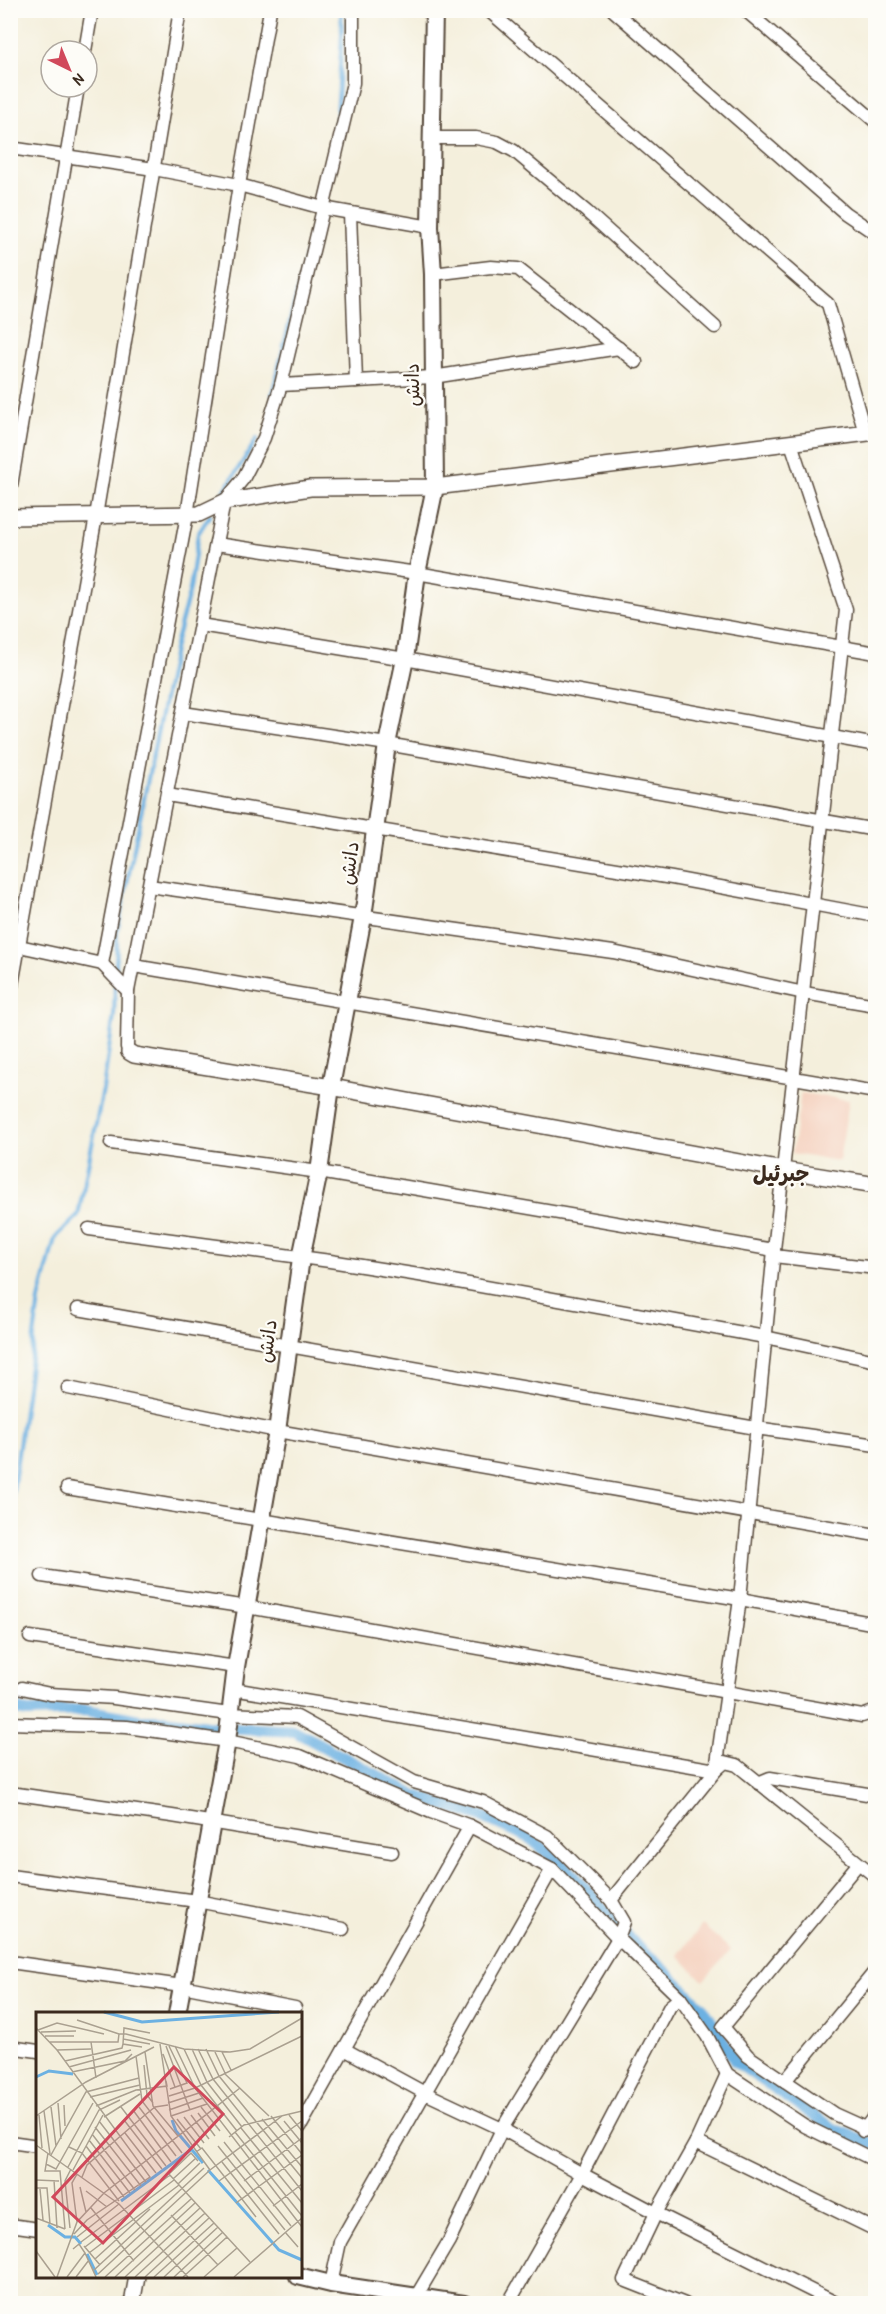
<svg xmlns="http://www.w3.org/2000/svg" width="886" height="2314" viewBox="0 0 886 2314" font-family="'Patrick Hand','Playpen Sans Arabic',sans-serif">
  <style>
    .built { fill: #f5d3c1 }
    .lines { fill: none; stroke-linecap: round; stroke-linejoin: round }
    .stream { stroke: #6cb1e2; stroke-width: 4 }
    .canal { stroke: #6cb1e2; stroke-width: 12 }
    .minor-casing { stroke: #57483a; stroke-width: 15 }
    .tertiary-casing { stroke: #57483a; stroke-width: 18 }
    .secondary-casing { stroke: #57483a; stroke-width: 20 }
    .minor { stroke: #fff; stroke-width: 12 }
    .tertiary { stroke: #fff; stroke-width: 15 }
    .secondary { stroke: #fff; stroke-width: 16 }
    .labels { text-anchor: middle; stroke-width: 4.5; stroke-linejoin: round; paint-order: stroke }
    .street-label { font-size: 20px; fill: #3b2a1e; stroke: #fdfcf7 }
    .neighbourhood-label { font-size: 21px; font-weight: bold; fill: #3b2a1e; stroke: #fdfcf7 }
    .inset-river { fill: none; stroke: #6cb1e2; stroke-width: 3 }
    .inset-road { fill: none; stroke: #aaa090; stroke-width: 1.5 }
    .view { fill: #d1495b; fill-opacity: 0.15; stroke: #d1495b; stroke-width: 3 }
    .inset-edge { fill: none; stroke: #3b2a1e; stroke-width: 3 }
  </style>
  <rect width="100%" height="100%" fill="#fdfcf7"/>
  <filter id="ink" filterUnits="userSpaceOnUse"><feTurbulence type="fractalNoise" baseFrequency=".0167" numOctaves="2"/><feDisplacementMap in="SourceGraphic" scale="12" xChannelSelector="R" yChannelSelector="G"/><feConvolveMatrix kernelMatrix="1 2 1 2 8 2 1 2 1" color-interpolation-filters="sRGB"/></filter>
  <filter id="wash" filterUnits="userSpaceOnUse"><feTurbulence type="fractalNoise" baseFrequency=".008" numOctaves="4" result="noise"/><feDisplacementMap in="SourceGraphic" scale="24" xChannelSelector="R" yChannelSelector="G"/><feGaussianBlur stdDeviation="1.35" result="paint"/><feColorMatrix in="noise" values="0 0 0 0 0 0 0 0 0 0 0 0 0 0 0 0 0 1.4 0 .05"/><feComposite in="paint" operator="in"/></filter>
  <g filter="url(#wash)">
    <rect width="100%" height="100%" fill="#f4efdc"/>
    <!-- built -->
    <g class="built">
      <path d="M801,1093L849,1100L839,1161L792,1154Z"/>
      <path d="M702,1925L731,1950L703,1981L678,1955Z"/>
    </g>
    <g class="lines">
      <!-- stream -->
      <g class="stream">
        <path d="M336,133L342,33L341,10"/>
        <path d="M272,395L306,254"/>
        <path d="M221,496L257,439"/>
        <path d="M116,973L117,933L175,645L190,589L198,534L210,515"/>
        <path d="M10,1512L39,1300L55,1238L78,1216L103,1089L114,1015L115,984"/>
      </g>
      <!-- canal -->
      <path class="canal" d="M10,1708L27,1712L85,1710L139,1720H165L207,1726L295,1731L413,1795L483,1817L529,1837L567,1868L636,1946L665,1971L704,2010L735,2061L835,2130L876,2145"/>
    </g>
  </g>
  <g filter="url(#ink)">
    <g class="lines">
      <!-- minor casing -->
      <g class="minor-casing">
        <g id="minor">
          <path d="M488,10L828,304L865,433"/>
          <path d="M613,10L845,213L876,234"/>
          <path d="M745,10L876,122"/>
          <path d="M85,51L92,10"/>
          <path d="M433,138H476L497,142L514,151L587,212L715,327"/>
          <path d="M10,148L154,169L239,185L323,208L430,227"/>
          <path d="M350,213L356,381"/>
          <path d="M433,274L491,267L518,269L636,362"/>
          <path d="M281,385L433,377L619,348"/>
          <path d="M10,492L78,87"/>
          <path d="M216,544L417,573L876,653"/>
          <path d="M200,625L405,659L876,745"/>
          <path d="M183,713L387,744L876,830"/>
          <path d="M167,795L672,878L876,916"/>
          <path d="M149,886L613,952L804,993L876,1005"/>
          <path d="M10,944L102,964L128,991"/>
          <path d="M102,964L187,515L239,185L270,10"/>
          <path d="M134,966L876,1092"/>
          <path d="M10,996L96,516L180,10"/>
          <path d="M129,1052L127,1047L128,991L224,502L243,479L264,438L281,385L353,83V10"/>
          <path d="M111,1143L319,1172L774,1250"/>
          <path d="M89,1229L330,1261L419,1275L765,1337L876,1361"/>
          <path d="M774,1256L876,1268"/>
          <path d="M78,1309L756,1428L876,1445"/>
          <path d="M68,1388L277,1431L876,1535"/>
          <path d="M67,1488L740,1599L871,1623"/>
          <path d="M42,1576L247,1607L862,1716L876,1711"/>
          <path d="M30,1637L236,1667"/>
          <path d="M22,1688L50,1694L114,1698L229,1714L297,1717L414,1782L483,1802L547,1836L611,1900L624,1922L618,1938L502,2129L449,2241L417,2295"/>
          <path d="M233,1689L716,1770L725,1762L737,1765L876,1877"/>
          <path d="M10,1723L127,1727L227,1741L300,1756L431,1812L470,1826L552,1869L618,1938L680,1998L707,2036L727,2074L805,2126L876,2161"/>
          <path d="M758,1783L770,1778L867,1794L876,1798"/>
          <path d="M10,1793L172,1816L392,1852"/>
          <path d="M10,1876L197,1901L343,1929"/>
          <path d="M611,1900L716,1770L740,1599L774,1250L846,610L791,443"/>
          <path d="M10,1962L182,1986L295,2008"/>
          <path d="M876,1970L785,2081L834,2114L876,2133"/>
          <path d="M10,2047L38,2051"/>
          <path d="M344,2049L423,2092L502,2129L582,2174L656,2213L838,2304"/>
          <path d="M785,2081L748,2056L723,2027L858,1864"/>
          <path d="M300,2127L470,1826"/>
          <path d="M863,2131L876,2114"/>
          <path d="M10,2142L38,2146"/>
          <path d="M696,2142L876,2230"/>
          <path d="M10,2225L38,2229"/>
          <path d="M331,2284L340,2242L552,1869"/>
          <path d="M508,2304L582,2174L670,2006L680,1998"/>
          <path d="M685,2304L624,2280L656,2213L696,2142L727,2074"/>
        </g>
      </g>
      <!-- tertiary casing -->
      <g class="tertiary-casing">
        <g id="tertiary">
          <path d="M10,517L199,514L224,502L310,488L435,487L876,432"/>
          <path d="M129,1052L134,1055L331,1087L783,1170L876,1185"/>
          <path d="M132,2304L137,2276"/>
        </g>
      </g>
      <!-- secondary casing -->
      <g class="secondary-casing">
        <g id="secondary">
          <path d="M177,2014L227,1741L236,1667L277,1431L301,1258L319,1172L331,1087L363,917L387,744L405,659L417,573L435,487L433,274L430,227L434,10"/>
          <path d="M298,2276L331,2284L464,2304"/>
        </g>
      </g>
      <!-- minor -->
      <use href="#minor" class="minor"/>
      <!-- tertiary -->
      <use href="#tertiary" class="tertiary"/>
      <!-- secondary -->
      <use href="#secondary" class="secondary"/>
    </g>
  </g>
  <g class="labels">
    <!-- street labels -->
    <g class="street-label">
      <text transform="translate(412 385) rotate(-91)" y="7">دانش</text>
      <text transform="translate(349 863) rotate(-82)" y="7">دانش</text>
      <text transform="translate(267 1341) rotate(-82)" y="7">دانش</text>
    </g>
    <!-- neighbourhood labels -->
    <g class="neighbourhood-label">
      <text x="781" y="1181">جبرئیل</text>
    </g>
  </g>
  <!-- overview -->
  <g transform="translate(36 2012)">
    <rect width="266" height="266" fill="#f4efdc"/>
    <path class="inset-river" d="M68,0L106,10L243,0M0,65L13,59L37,62M136,108L140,119L167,151M172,158L243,238L266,248M85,189L156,137M12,213L29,225H39L45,232M51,242L61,263"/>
    <path class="inset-road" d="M41,8L83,22M0,16L21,38L114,165L51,208L38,222M2,18L21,11L68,22M5,20L40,19M9,24H38M87,27L114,32M13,30H82L83,22H90L148,37L194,40L214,37L266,6M55,30L60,66M124,32L135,104L174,158M130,34L154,98M133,34L151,71L134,77M106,35L87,32L88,16L114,21M148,37L165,73L201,119M156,37L171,70L206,115M162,37L177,67L266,179M170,37L183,64L266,166M21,38L55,37M109,40L117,94L142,124M179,40L189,61M186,40L195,58M127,42L139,75M100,44L106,89L146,141M29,49L86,36L87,32M108,53L111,83L117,91M33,55L95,38M36,60L89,49L96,42M189,62L233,104M204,76L176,98L266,215M133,84L159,76L139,34M54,85L104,73M22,91L25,127M132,91L163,81M28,93L29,114M60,94L100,78L131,74L130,69M15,95L20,134M85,95L130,154M103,95L140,144M165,95L184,119M97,98L135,150M133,98L167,86M8,99L14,142M162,101L179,124M3,103L6,136M155,103L173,127M253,103L266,119M0,104L50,70L118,35M135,104L171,92M235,104L266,142M68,105L104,82M148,105L168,131M141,107L165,137M226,107L266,155M88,108L126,157M63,109L110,170M248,109L266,131M59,115L105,174M205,116L266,191M199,120L266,204M89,121L120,161M56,122L99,178M193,125L208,113L266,99M53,128L94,181M188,130L255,214M0,133L83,192L152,265M50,134L88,185M182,134L249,218M33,135L46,141L83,189M160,140L166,136L220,205M12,141L9,159H24L29,217M15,143L50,80L103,66M186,150L243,222M10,152L20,157L57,91M32,155L63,98L84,88M37,158L67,103M132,161L214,250M133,162L155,141L162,149M46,165L51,153L109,103L119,95L132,93M137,167L160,146M0,168L23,169M18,168L21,216M183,169L266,109M208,169L266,126M142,172L164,151M44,175L50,200M0,176H11L14,212M4,177L7,208M50,179L71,195M200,191L266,143M237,194L266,172M55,196L98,249M135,203L182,253M0,206L29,217M41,210L36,171L41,162M34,216L29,169L35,157M249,220L262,235M41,225L83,192M45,230L134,163M48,234L64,253M49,235L138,168M0,239L19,265M49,241L60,265M53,241L143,173M59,247L114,197M58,258L168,156M62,262L174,158L246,104M21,265L41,210L68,181L176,98L159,76L266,24M31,265L49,241L43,232L37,237M40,265L53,248M69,265L155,187M79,265L159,191M89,265L164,196M99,265L169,201M109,265L173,206M118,265L178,211M128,265L182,215M138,265L187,220M147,265L191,225M168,265L201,236M198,265L266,206"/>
    <path class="view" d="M138,55L187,102L67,231L17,185Z"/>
    <rect width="266" height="266" class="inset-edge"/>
  </g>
  <!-- margin -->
  <rect width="886" height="2314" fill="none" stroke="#fdfcf7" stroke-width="36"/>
  <!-- north arrow -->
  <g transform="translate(69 69) rotate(137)"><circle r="28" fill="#fdfcf7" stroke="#afa8a0" stroke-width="1.5"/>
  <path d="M0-4.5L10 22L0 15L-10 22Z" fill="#d1495b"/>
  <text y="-9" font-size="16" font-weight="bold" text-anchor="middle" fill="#3b2a1e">N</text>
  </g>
</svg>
